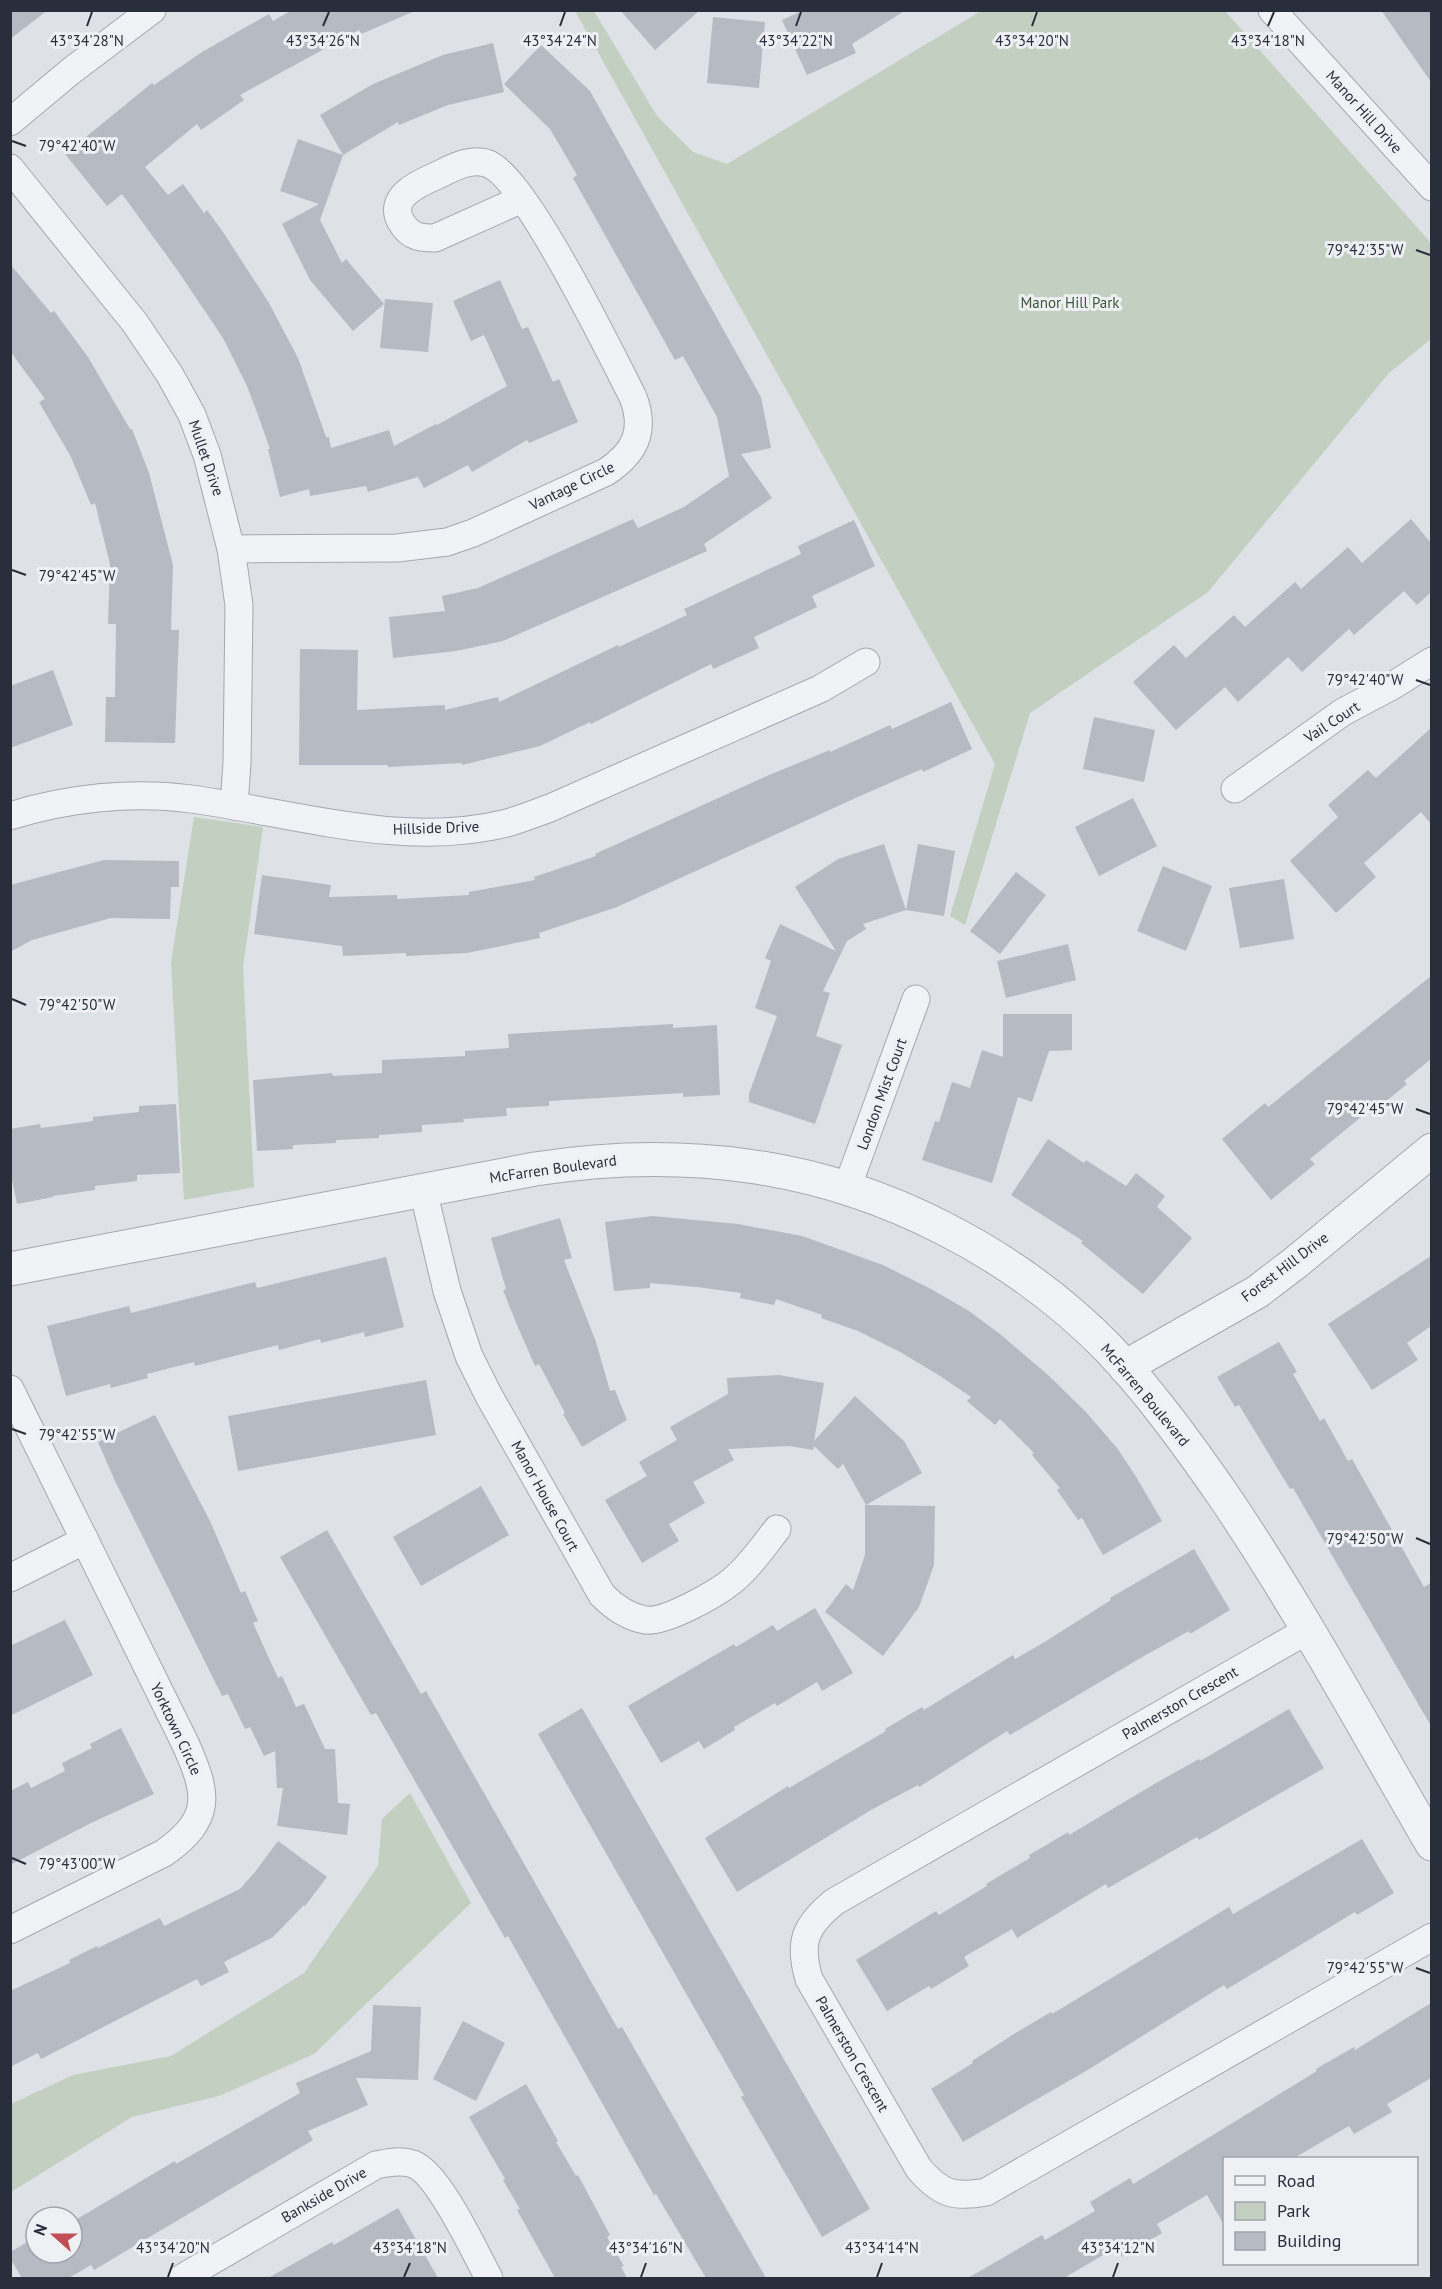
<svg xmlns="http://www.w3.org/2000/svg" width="1442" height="2289" viewBox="0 0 1442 2289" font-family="'PT Sans',sans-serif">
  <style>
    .green { fill: #c3cfc0 }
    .building { fill: #b6bac2 }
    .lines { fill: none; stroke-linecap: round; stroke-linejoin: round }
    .minor-casing { stroke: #a4a8b0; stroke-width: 29 }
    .tertiary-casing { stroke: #a4a8b0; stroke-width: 35 }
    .minor { stroke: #f1f2f5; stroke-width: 27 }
    .tertiary { stroke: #f1f2f5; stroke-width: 33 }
    .ticks { fill: none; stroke: #292e3c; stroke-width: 2 }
    .labels { text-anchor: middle; stroke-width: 6; stroke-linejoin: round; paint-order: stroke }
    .street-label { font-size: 15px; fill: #292e3c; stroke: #eef0f4 }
    .park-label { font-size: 15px; fill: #3b5638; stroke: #eef0f4 }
    .ticks-label { font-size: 15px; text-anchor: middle; fill: #292e3c; stroke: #eef0f4; stroke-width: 6; stroke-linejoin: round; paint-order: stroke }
  </style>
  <rect width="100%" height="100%" fill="#dee1e6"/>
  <!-- green -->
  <g class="green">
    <path d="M575,11H594L657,116L693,152L727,164L981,11H1225L1431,243V339L1389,373L1208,592L1030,713L965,925L950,916L995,764Z"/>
    <path d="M194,817L263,827L243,967L254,1187L184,1200L171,962Z"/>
    <path d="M410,1793L471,1903L314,2054L219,2096L132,2117L11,2192V2104L73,2075L171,2056L304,1973L378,1866L382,1819Z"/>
  </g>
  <!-- building -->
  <g class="building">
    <path d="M10,10H48L10,39Z"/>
    <path d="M292,10L415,11L361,34L359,30L240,95L244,100L201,130L197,124L145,167L168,195L183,184L204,213L207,210L223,232L269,303L298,358L326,437H329L331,448L389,430L394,446L436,424L437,425L507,386L484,335L471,341L453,301L500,280L522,329L528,327L553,382L559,379L578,422L529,443L527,440L472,472L468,465L424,488L418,477L368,492L366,486L310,496L309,489L280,497L268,449H270L258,415L247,386L223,338L178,271L122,194L107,206L65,154L152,83L154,85L202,52L269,14L273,21Z"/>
    <path d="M620,10H700L655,50Z"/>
    <path d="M804,10H906L852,44L856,53L807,75L782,20Z"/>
    <path d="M1381,10H1431V82Z"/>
    <path d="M713,17L765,22L759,88L707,83Z"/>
    <path d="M493,43L504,92L448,105L399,125L398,122L343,155L320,115L373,84L443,55Z"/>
    <path d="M541,45L590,91L761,397L771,448L741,454L772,498L704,544L707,551L503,641L456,651L393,658L389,617L445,611L442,596L478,588L633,519L638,528L684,507L729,476L717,417L683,356L675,360L573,178L577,175L550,129L504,84Z"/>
    <path d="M298,139L343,155L320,220L342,263L346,259L384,304L353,331L310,280L282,224L319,204L280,191Z"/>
    <path d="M10,264L51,313L54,311L88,357L130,429H132L149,473L173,565L171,630H179L175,743L105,742L106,697H115L116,624H108L110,564L95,503L91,505L71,457L39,402L45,399L10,351Z"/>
    <path d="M385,299L433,303L428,352L380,348Z"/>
    <path d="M1411,519L1431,543V592L1417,605L1404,591L1354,635L1349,629L1302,672L1288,657L1238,702L1225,687L1176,730L1133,682L1174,645L1186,658L1234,615L1245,627L1295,582L1301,589L1348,547L1362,563Z"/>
    <path d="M854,520L875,566L812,596L817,607L754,637L759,648L713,669L711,664L591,724L590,722L540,746L462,765V763L388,767V765H299L300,649L358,650L357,710L445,705V710L498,697L499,702L618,645L619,647L687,615L684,609L801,554L798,546Z"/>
    <path d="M53,670L73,725L10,748V686Z"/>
    <path d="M951,702L972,749L923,772L922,769L860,796L617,907L539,933L540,938L467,953L406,956V953L343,956L342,946L254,934L262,875L331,885L329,897L397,895V899L469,895V892L535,880L534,877L596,856L595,854L769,775L830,750V752L890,725L892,729Z"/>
    <path d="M1094,717L1155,730L1144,782L1083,769Z"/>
    <path d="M1431,728V824L1421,812L1364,863L1376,877L1336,913L1290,861L1338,817L1328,805L1368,770L1376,778Z"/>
    <path d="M1133,798L1157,846L1099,876L1075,827Z"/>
    <path d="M884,844L906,910L863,924L866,929L847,941L823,991L830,993L816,1036L842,1045L815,1124L749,1102V1094L777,1016L755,1008L771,961L765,958L780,924L836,951L795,887L838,859Z"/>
    <path d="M918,844L955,851L944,916L906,910Z"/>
    <path d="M104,860L179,861V887H171L170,919L111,918L32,940L10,952V885Z"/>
    <path d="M1163,866L1212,886L1186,951L1137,931Z"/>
    <path d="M1016,872L1046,895L1000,954L970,931Z"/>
    <path d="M1284,879L1294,939L1240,948L1229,888Z"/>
    <path d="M1068,944L1076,980L1006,998L997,961Z"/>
    <path d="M1431,976V1059L1404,1081L1407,1084L1374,1111L1372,1108L1310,1159L1315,1164L1271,1200L1222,1139L1265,1103L1268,1107Z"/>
    <path d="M1003,1014H1072V1050L1049,1051L1032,1102L1018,1097L992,1183L922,1160L935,1121L939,1122L952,1082L970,1088L982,1050L1003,1057Z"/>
    <path d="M673,1024V1028L717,1025L720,1095L683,1097V1093L549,1101V1106L506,1108L507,1116L463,1119L464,1122L422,1125V1132L379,1135V1138L336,1140V1143L293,1145V1149L257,1151L253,1080L332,1073L333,1076L382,1073V1060L465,1056V1051L509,1048L508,1034Z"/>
    <path d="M176,1104L180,1173L137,1175V1181L95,1186V1190L53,1196V1197L17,1204L10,1169V1129L40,1124L41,1128L93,1121V1117L139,1112V1106Z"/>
    <path d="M1048,1139L1084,1163L1086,1160L1126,1186L1136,1173L1165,1196L1157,1207L1192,1238L1143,1294L1081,1243L1083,1241L1011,1195Z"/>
    <path d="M652,1216L738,1224L802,1236L883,1265L931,1289L969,1311L1000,1334L1048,1375L1085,1411L1117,1448L1135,1475L1162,1521L1103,1555L1082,1518L1078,1520L1057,1490L1060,1488L1032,1455L1034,1453L1000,1419L995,1425L967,1401L971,1397L940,1376L902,1353L858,1331L821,1318L822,1315L776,1299L774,1305L740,1298L741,1293L697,1287L650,1283V1288L614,1291L605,1222Z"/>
    <path d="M560,1218L572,1258L564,1260L596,1342L610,1391L615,1390L627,1420L582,1447L563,1414L565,1413L539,1364L535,1366L517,1325L503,1290L506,1289L491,1238Z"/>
    <path d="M1431,1256V1326L1407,1343L1418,1360L1372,1390L1328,1324Z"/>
    <path d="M386,1257L404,1327L365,1337L364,1332L321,1343L320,1339L279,1350L278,1345L195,1366L194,1362L147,1374L148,1378L111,1388L110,1384L66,1396L47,1326L129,1306L131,1313L255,1282L257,1288Z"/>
    <path d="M1279,1342L1297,1372L1293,1374L1320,1421L1324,1418L1348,1461L1352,1459L1424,1587L1431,1583V1726L1293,1488L1290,1489L1239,1405L1235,1407L1217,1377Z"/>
    <path d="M779,1375L824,1383L814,1441L855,1396L904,1441L922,1473L866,1505L843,1464L838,1469L814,1446L813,1450L789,1446L728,1449L734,1460L693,1482L705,1503L669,1524L679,1541L642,1563L605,1500L647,1476L639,1462L677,1440L670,1427L728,1394L727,1378Z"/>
    <path d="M426,1380L436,1435L238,1471L228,1416Z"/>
    <path d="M155,1415L210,1521L241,1593L245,1591L258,1621L253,1623L278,1678L282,1676L296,1707L304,1704L325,1749H335L338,1803L350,1804L347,1835L277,1826L283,1788H277L275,1751L264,1756L250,1727L245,1729L228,1694L222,1696L114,1479L98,1442Z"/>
    <path d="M481,1486L509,1535L421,1586L393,1537Z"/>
    <path d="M865,1505L935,1506L934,1565L919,1607L883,1656L825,1612L846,1584L853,1590L865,1555Z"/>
    <path d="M327,1530L421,1694L426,1691L618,2029L622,2027L766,2278H706L656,2194L654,2195L508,1936L505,1938L376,1713L371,1715L280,1557Z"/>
    <path d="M1194,1549L1230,1610L1190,1634L1189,1631L1144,1656L1010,1735L1007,1731L919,1787L918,1785L871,1810L737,1892L705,1838L788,1786L789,1788L886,1731L885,1729L922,1707L924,1710L1013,1655L1015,1659L1043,1643L1111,1600L1110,1598Z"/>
    <path d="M815,1608L853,1673L822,1691L817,1682L777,1706L775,1703L734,1727L735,1730L704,1749L699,1741L661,1763L628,1706L734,1644L736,1647L773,1625L777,1631Z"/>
    <path d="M65,1620L93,1675L10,1716V1646Z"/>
    <path d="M582,1708L870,2209L822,2237L741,2097L744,2095L538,1734Z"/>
    <path d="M1289,1709L1324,1768L1199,1840L1197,1837L1108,1888L1106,1884L1017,1938L1012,1929L964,1957L969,1966L931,1989L929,1986L887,2011L856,1960L936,1911L939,1915L987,1886L986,1884L1030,1858L1029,1855L1048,1844L1068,1832L1069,1835L1156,1783L1199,1759L1200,1761Z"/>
    <path d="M121,1728L154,1794L91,1823L10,1865V1791L28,1782L31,1788L65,1771L62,1763L92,1748L90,1744Z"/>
    <path d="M1362,1839L1394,1893L1357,1915L1355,1912L1227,1989L1224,1985L1091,2068L963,2142L931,2089L973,2063L972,2061L1014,2034L1051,2012L1052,2014L1229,1907L1233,1914Z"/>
    <path d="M278,1841L327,1877L305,1906L304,1905L273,1937L224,1962L229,1972L201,1986L197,1979L41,2059L38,2053L10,2067V1991L70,1963L69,1960L97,1946L98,1948L160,1918L164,1926L240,1889L255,1872Z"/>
    <path d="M1431,2003V2078L1387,2104L1392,2112L1354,2134L1349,2126L1294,2158H1224V2225L1207,2195L1157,2224L1162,2233L1122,2257L1117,2247L1064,2278H968L1042,2235L1045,2240L1095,2211L1090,2202L1130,2178L1133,2184L1317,2071L1316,2069L1354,2047L1355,2050Z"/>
    <path d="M373,2005L421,2007L418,2080L356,2078L368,2105L308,2131L313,2140L94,2270L91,2265L69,2278H22L10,2258V2252L36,2237V2253H72V2222L175,2161L176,2164L300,2093L296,2083L371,2051Z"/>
    <path d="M463,2021L505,2043L476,2101L433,2079Z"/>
    <path d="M526,2084L558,2141L556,2142L576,2176L578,2175L610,2235L607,2237L624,2266L621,2267L627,2278H555L517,2210L520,2209L503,2180L505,2179L469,2117Z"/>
    <path d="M398,2208L438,2278H268L332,2242L334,2245Z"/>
  </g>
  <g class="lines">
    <!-- minor casing -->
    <g class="minor-casing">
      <g id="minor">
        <path d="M1272,10L1432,187"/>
        <path d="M10,122L71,71L152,10"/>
        <path d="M10,168L135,323L170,375L192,415L207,455L231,549L239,605L237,763L234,806"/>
        <path d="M231,549L397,548L447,542L473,533L606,472C635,453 646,431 633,397C612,356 523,173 486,163C470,158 452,168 438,175C419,183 384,198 403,225C411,237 421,238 435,238L522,199"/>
        <path d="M1235,789L1343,712L1392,686L1432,661"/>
        <path d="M10,816C67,798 132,791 191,799C295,813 401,849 507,823C521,819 536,813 550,808L820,689L866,662"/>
        <path d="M847,1188L916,999"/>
        <path d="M423,1190L447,1291L469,1356L489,1396L602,1595C614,1607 628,1617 645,1620C665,1623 716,1594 732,1581C750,1566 763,1547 777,1529"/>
        <path d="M10,1389L185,1743C208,1794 213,1818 164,1853L10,1930"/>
        <path d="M10,1578L85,1540"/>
        <path d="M1308,1630L834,1902C805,1926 798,1942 809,1979L919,2169C941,2194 954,2198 986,2192L1432,1937"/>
        <path d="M182,2278L376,2165C389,2162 401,2160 413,2164C439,2173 475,2253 489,2278"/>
      </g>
    </g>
    <!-- tertiary casing -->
    <g class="tertiary-casing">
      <g id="tertiary">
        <path d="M10,1269L535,1169C606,1158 677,1156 748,1166C881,1184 1014,1252 1108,1348C1150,1392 1186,1442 1221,1492C1298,1605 1363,1726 1432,1844"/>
        <path d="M1125,1367L1257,1292L1295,1263L1432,1150"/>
      </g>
    </g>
    <!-- minor -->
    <use href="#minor" class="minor"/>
    <!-- tertiary -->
    <use href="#tertiary" class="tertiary"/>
  </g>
  <!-- ticks -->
  <path class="ticks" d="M87,26L92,12M323,26L329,12M560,26L565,12M796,26L801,12M1032,26L1037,12M1268,26L1274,12M12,141L26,146M1416,250L1430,255M12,570L26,575M1416,680L1430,685M12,999L26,1005M1416,1109L1430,1114M12,1429L26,1434M1416,1538L1430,1544M12,1858L26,1864M1416,1968L1430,1973M168,2277L173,2263M404,2277L410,2263M641,2277L646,2263M877,2277L882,2263M1113,2277L1118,2263"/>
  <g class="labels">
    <!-- street labels -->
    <g class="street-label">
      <text transform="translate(1364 112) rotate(48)" y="5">Manor Hill Drive</text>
      <text transform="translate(206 458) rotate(71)" y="5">Mullet Drive</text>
      <text transform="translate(572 486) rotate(-26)" y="5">Vantage Circle</text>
      <text transform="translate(1332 722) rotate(-33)" y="5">Vail Court</text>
      <text transform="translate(436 828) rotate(-2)" y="5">Hillside Drive</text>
      <text transform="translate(882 1094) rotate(-70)" y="5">London Mist Court</text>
      <text transform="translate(553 1169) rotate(-8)" y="5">McFarren Boulevard</text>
      <text transform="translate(1285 1267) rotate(-37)" y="5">Forest Hill Drive</text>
      <text transform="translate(1145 1395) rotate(50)" y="5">McFarren Boulevard</text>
      <text transform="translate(545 1496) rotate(61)" y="5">Manor House Court</text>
      <text transform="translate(1180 1703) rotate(-30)" y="5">Palmerston Crescent</text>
      <text transform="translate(176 1729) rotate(65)" y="5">Yorktown Circle</text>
      <text transform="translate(852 2054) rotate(60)" y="5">Palmerston Crescent</text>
      <text transform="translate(324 2195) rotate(-30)" y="5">Bankside Drive</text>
    </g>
    <!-- park labels -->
    <g class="park-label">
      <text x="1070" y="308">Manor Hill Park</text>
    </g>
  </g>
  <g class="ticks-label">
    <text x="323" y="46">43°34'26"N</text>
    <text x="87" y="46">43°34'28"N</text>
    <text x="560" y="46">43°34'24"N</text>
    <text x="796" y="46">43°34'22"N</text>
    <text x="1032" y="46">43°34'20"N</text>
    <text x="1268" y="46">43°34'18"N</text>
    <text x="77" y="151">79°42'40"W</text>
    <text x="1365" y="255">79°42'35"W</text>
    <text x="77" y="581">79°42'45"W</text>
    <text x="1365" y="685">79°42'40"W</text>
    <text x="77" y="1010">79°42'50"W</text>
    <text x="1365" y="1114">79°42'45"W</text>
    <text x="77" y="1440">79°42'55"W</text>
    <text x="1365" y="1544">79°42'50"W</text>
    <text x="77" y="1869">79°43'00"W</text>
    <text x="1365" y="1973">79°42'55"W</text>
    <text x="173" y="2253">43°34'20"N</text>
    <text x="410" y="2253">43°34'18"N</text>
    <text x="646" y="2253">43°34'16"N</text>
    <text x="882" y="2253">43°34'14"N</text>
    <text x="1118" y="2253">43°34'12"N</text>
  </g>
  <!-- border -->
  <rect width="1442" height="2289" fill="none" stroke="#292e3c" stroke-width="24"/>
  <!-- legend -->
  <rect x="1223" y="2157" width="195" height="108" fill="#eef0f4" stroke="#9fa2aa" stroke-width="1.5"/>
  <rect x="1235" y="2176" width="30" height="9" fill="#f1f2f5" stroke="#9fa2aa" stroke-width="1.5"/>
  <text x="1277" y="2187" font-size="18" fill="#292e3c">Road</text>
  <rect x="1235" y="2202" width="30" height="18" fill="#c3cfc0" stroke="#9fa2aa" stroke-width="1.5"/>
  <text x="1277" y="2217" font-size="18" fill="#292e3c">Park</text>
  <rect x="1235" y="2232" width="30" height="18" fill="#b6bac2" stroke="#9fa2aa" stroke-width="1.5"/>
  <text x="1277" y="2247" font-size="18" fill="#292e3c">Building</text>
  <!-- north arrow -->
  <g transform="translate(54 2235) rotate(291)"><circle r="28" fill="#eef0f4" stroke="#9fa2aa" stroke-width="1.5"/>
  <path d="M0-4.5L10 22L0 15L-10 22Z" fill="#c04f55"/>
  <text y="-9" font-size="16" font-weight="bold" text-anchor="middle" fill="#292e3c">N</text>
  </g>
</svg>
